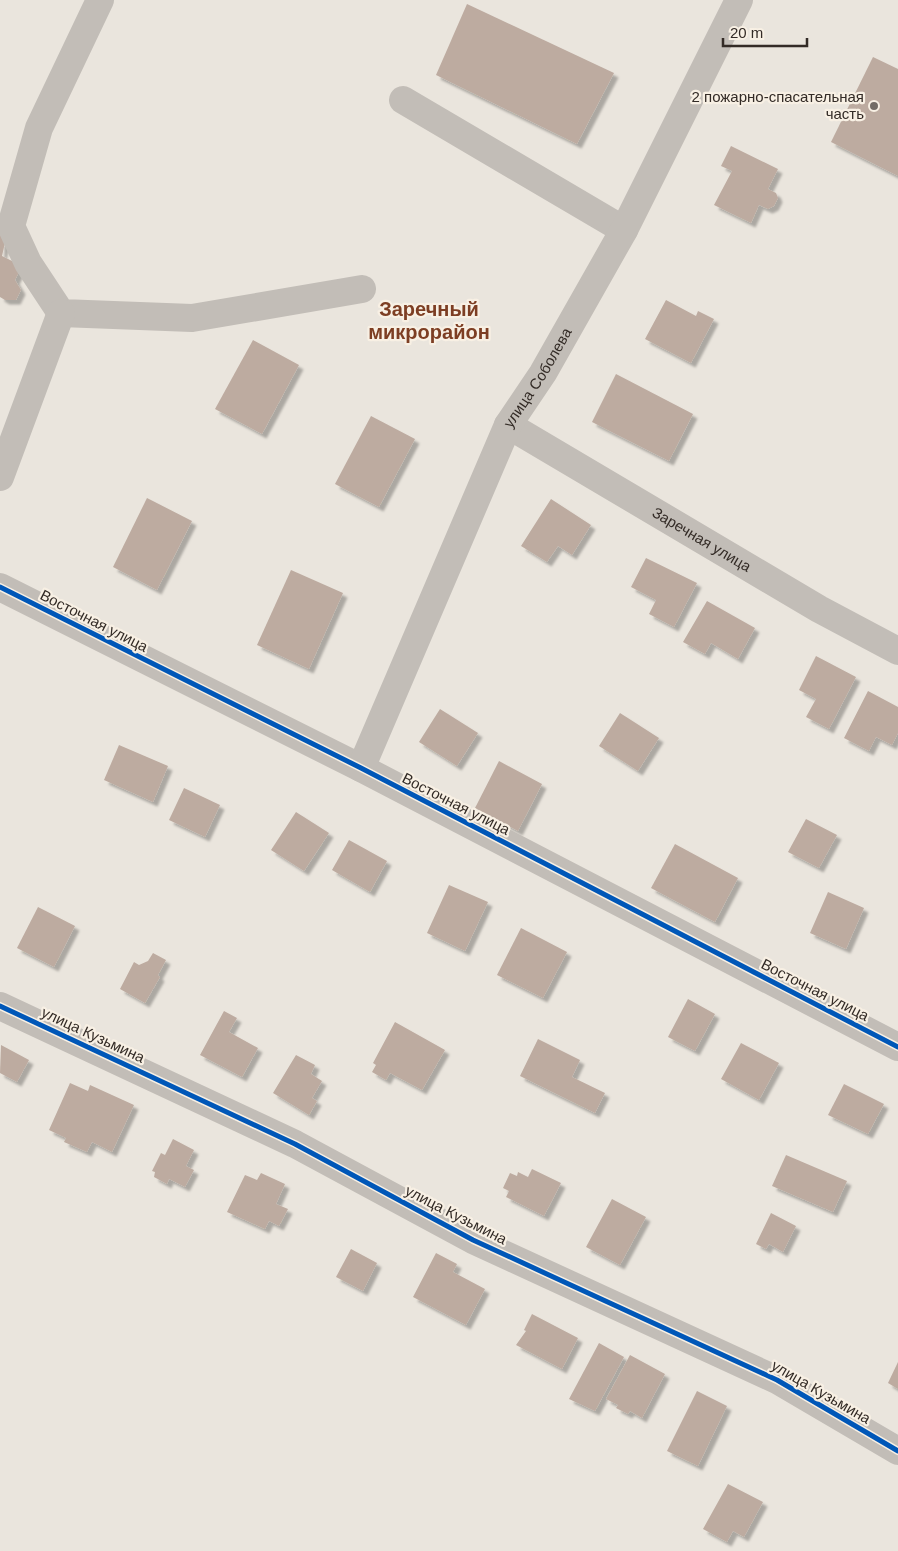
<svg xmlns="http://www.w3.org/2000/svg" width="898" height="1551" viewBox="0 0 898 1551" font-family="Helvetica,sans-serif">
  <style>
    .building { fill: #bdaba0; filter: url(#shadow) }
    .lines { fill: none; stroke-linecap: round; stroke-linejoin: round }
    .minor { stroke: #c2bdb7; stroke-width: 28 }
    .cycleway-casing { stroke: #f8f0e4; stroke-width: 8 }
    .cycleway { stroke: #0057b8; stroke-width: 5 }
    .poi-dot { fill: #736c66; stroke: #f8f0e4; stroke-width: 2 }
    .labels { text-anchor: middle; stroke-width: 4.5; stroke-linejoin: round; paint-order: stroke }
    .poi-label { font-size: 15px; fill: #332b26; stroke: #f8f0e4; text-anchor: end }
    .street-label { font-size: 15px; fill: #332b26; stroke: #f8f0e4 }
    .district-label { font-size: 20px; font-weight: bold; fill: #7d3e23; stroke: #f8f0e4 }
  </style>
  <defs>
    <filter id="shadow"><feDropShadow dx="4.5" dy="4.5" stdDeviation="1" flood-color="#0004"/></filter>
  </defs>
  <rect width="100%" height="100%" fill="#eae5dd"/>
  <!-- building -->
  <g class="building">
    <path d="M467,4L614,73L577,144L436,75Z"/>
    <path d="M873,57L898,69V176L831,142Z"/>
    <path d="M731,146L778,169L768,189L776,193L778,198L774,206L768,209L759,205L751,223L714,205L732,171L721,166Z"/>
    <path d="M0,235L6,238L2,256L22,266L15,280L21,290L16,300H5L0,297Z"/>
    <path d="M666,300L696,316L698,311L714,319L691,363L645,339Z"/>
    <path d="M253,340L299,365L262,434L215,409Z"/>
    <path d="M616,374L693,414L669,461L592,422Z"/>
    <path d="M371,416L415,439L379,507L335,484Z"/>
    <path d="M147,498L192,521L157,590L113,567Z"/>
    <path d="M551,499L591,525L572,555L558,546L547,562L521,546Z"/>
    <path d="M646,558L697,583L674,627L649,614L656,600L631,587Z"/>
    <path d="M291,570L343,593L309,669L257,645Z"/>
    <path d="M707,601L755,628L738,659L711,643L705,654L683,642Z"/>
    <path d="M816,656L856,677L829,729L806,717L816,699L799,690Z"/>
    <path d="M868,691L898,707V733L892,745L876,737L869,751L844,738Z"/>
    <path d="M440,709L478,733L457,766L419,742Z"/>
    <path d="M620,713L659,738L638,771L599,746Z"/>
    <path d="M119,745L168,766L153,802L104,780Z"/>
    <path d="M499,761L542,784L518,831L475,808Z"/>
    <path d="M184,788L220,805L205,837L169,820Z"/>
    <path d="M296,812L329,833L304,871L271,850Z"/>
    <path d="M806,819L837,835L819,868L788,852Z"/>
    <path d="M349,840L387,861L370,892L332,870Z"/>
    <path d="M675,844L738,878L715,922L651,888Z"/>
    <path d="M449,885L488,902L465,951L427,933Z"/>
    <path d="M828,892L864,908L846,949L810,933Z"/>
    <path d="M38,907L75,926L54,967L17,948Z"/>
    <path d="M521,928L567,952L543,998L497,975Z"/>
    <path d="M153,953L166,960L158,975L160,977L145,1003L120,989L134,962L139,965L148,961Z"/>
    <path d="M688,999L715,1014L695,1051L668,1037Z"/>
    <path d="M224,1011L237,1018L229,1032L258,1048L242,1077L200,1055Z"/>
    <path d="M395,1022L445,1050L422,1090L390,1073L386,1080L372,1072L376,1065L373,1063Z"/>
    <path d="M538,1039L580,1060L572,1077L605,1093L595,1113L520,1076Z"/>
    <path d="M741,1043L779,1063L759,1100L721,1079Z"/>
    <path d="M1,1045L29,1060L17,1082L0,1073Z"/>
    <path d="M296,1055L315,1065L311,1074L322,1081L312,1098L317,1101L309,1115L273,1093Z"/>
    <path d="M70,1083L88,1091L90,1085L134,1105L112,1152L92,1142L87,1152L64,1142L66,1138L49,1130Z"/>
    <path d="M844,1084L884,1104L868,1134L828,1115Z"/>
    <path d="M173,1139L194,1150L186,1166L194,1170L185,1187L169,1179L167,1184L154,1177L155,1172L152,1171L161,1153L165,1155Z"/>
    <path d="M786,1155L847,1181L833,1212L772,1186Z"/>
    <path d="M532,1169L561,1183L544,1216L506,1197L509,1191L503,1188L510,1173L517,1176L518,1172L528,1177Z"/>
    <path d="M261,1173L285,1184L276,1204L288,1209L279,1226L269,1221L265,1229L227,1212L245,1175L257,1180Z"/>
    <path d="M612,1199L646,1217L620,1265L586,1247Z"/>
    <path d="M771,1213L796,1226L783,1252L769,1244L766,1249L756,1244Z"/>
    <path d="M351,1249L377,1263L363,1291L336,1277Z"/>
    <path d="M436,1253L457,1264L453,1272L485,1289L466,1325L413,1297Z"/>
    <path d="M532,1314L578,1338L562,1369L516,1345L526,1331L524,1330Z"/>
    <path d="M599,1343L624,1357L595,1411L569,1399Z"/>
    <path d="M630,1355L665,1374L642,1418L630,1411L628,1414L616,1408L618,1405L606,1399Z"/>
    <path d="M898,1362V1389L888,1383Z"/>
    <path d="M697,1391L727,1406L698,1466L667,1451Z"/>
    <path d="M728,1484L763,1502L744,1537L733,1531L727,1542L703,1529Z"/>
  </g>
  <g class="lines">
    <!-- minor -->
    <g class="minor">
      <path d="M100,0L39,128L11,226L28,263L61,313L192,318L362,289"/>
      <path d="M403,100L624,230"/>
      <path id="s1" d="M508,425L819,609L898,651"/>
      <path d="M0,477L61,313"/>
      <path d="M0,587L361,768L898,1047"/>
      <path id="s2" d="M361,768L508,425L543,373L624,230L739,0"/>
      <path d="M0,1006L295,1144L473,1240L777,1380L898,1451"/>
    </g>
    <!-- cycleway casing -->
    <g class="cycleway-casing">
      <g id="cycleway">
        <path d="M0,587L361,768L898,1047"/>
        <path d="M0,1006L295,1144L473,1240L777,1380L898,1451"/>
      </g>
    </g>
    <!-- cycleway -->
    <use href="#cycleway" class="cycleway"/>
  </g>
  <!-- markers -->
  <circle class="poi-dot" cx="874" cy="106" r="5"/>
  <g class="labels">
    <!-- poi labels -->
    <g class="poi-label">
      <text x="864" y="102">2 пожарно-спасательная<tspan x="864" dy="17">часть</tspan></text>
    </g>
    <!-- street labels -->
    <g class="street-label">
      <text dy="5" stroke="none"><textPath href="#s2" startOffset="429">улица Соболева</textPath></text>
      <text dy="5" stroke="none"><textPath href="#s1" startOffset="225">Заречная улица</textPath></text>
      <text transform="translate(94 621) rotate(27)" y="5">Восточная улица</text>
      <text transform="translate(456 804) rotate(27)" y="5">Восточная улица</text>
      <text transform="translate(815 990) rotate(27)" y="5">Восточная улица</text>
      <text transform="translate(93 1035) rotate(25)" y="5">улица Кузьмина</text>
      <text transform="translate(456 1215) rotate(27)" y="5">улица Кузьмина</text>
      <text transform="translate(821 1392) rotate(30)" y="5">улица Кузьмина</text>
    </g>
    <!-- district labels -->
    <g class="district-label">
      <text x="429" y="316">Заречный<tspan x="429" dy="23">микрорайон</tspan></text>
    </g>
  </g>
  <!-- scale -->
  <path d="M723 38v8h84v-8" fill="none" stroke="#332b26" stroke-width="2.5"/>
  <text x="730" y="38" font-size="15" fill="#332b26" stroke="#f8f0e4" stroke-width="4" paint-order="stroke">20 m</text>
</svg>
